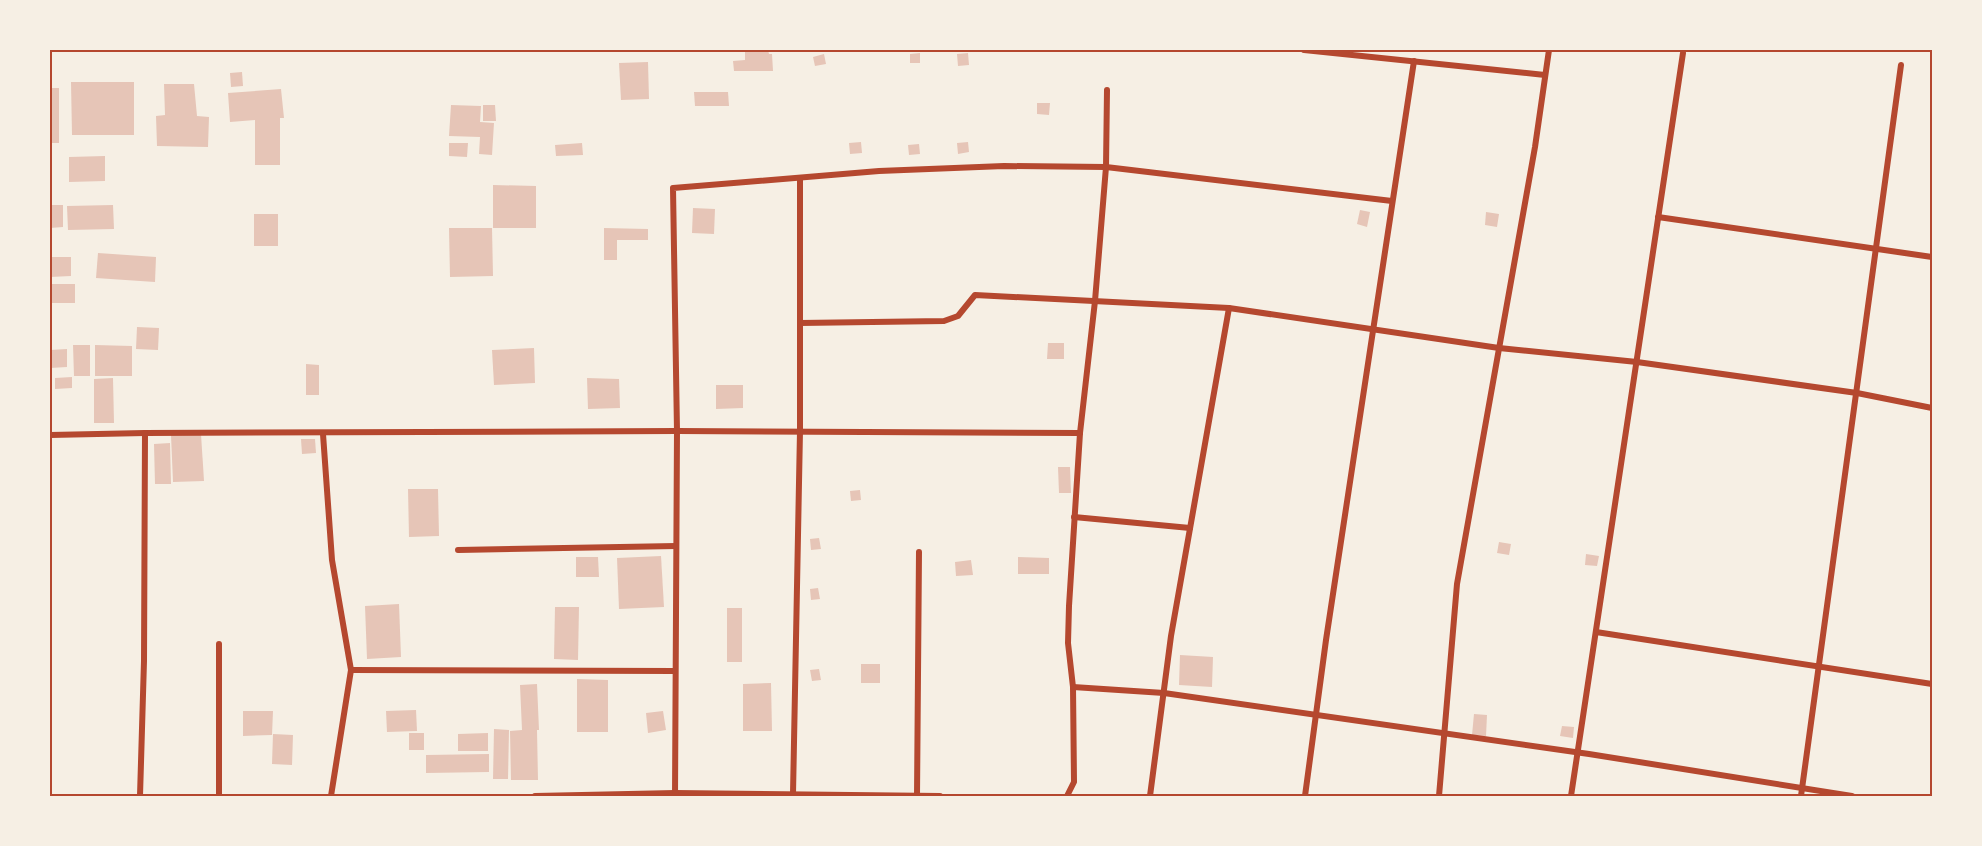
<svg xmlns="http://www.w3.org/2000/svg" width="1982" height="846" viewBox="0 0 1982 846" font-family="'Open Sans',sans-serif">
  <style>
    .building { fill: #e6c5b7 }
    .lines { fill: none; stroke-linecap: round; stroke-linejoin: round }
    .minor { stroke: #b5482f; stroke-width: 6 }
    .neatline { fill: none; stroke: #b5482f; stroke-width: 2 }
  </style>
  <rect width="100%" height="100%" fill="#f6efe4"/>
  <!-- building -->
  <g class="building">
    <path d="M745,50H768L769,54H772L773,71H734L733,61L745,60Z"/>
    <path d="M920,53V63H910V54Z"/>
    <path d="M968,53L969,65L958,66L957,54Z"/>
    <path d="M824,54L826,64L815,66L813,57Z"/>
    <path d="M648,62L649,99L621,100L619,63Z"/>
    <path d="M242,72L243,86L231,87L230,73Z"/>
    <path d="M71,82H134V135H72Z"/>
    <path d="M164,84H194L197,116L209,117L208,147L157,146L156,116L165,115Z"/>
    <rect x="50" y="88" width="9" height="55"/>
    <path d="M281,89L284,118H280V165H255V120L230,122L228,93Z"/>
    <path d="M694,92H728L729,106H695Z"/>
    <path d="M1037,103H1050L1049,115L1037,114Z"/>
    <path d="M451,105L481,106L480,122L494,123L492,155L479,154L480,137L449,136Z"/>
    <path d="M483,105H495L496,121H483Z"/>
    <path d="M861,142L862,153L850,154L849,143Z"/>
    <path d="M968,142L969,152L958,154L957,143Z"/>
    <path d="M449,143H468L467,157L449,156Z"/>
    <path d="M582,143L583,155L556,156L555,145Z"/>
    <path d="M919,144L920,154L909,155L908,145Z"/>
    <path d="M105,156V181L69,182V157Z"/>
    <path d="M493,185L536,186V228H493Z"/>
    <path d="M50,205H63V227L50,228Z"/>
    <path d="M113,205L114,229L68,230L67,206Z"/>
    <path d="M693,208L715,209L714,234L692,233Z"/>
    <path d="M1360,210L1370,212L1367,227L1357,224Z"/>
    <path d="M1486,212L1499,214L1497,227L1485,225Z"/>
    <rect x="254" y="214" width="24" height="32"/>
    <path d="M449,228H492L493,276L450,277Z"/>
    <path d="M604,228L648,229V240H617V260H604Z"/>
    <path d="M98,253L156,257L155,282L96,278Z"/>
    <path d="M50,257H71V276L50,277Z"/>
    <rect x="50" y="284" width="25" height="19"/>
    <path d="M137,327L159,328L158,350L136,349Z"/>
    <path d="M1048,343H1064V359H1047Z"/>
    <path d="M73,345H90V376H74Z"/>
    <path d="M95,345L132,346V376H95Z"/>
    <path d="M534,348L535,383L494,385L492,350Z"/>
    <path d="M67,349V367L50,368V350Z"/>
    <path d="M306,364L319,365V395H306Z"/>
    <path d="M72,377V388L55,389V378Z"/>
    <path d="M113,378L114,423H94V379Z"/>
    <path d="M587,378L619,379L620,408L588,409Z"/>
    <path d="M716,385H743V408L716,409Z"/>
    <path d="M201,434L204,481L173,482L171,435Z"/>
    <path d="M301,439H315L316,453L302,454Z"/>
    <path d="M170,443L171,484H155L154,444Z"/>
    <path d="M1058,467H1070L1071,493H1059Z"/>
    <path d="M408,489H438L439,536L409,537Z"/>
    <path d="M860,490L861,500L851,501L850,491Z"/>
    <path d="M819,538L821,549L811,550L810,539Z"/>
    <path d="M1499,542L1511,544L1509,555L1497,553Z"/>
    <path d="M1586,554L1599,556L1597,566L1585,565Z"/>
    <path d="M661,556L664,607L619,609L617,558Z"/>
    <path d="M576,557H598L599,577H576Z"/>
    <path d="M1018,557L1049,558V574H1018Z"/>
    <path d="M971,560L973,575L956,576L955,562Z"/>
    <path d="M818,588L820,599L811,600L810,589Z"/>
    <path d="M399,604L401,657L367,659L365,606Z"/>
    <path d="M555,607H579L578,660L554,659Z"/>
    <rect x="727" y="608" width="15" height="54"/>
    <path d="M1180,655L1213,657L1212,687L1179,685Z"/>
    <rect x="861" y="664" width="19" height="19"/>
    <path d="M819,669L821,680L812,681L810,670Z"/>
    <path d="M577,679L608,680V732H577Z"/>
    <path d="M771,683L772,731H743V684Z"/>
    <path d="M537,684L539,730H537L538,780H511L510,731L522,730L520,685Z"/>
    <path d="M416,710L417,731L387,732L386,711Z"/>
    <path d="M243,711H273L272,735L243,736Z"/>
    <path d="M663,711L666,730L648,733L646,713Z"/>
    <path d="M1474,714L1487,715L1486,736L1472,735Z"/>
    <path d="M1562,726L1574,727L1573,738L1560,736Z"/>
    <path d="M494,729L509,730L508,779H493Z"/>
    <rect x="409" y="733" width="15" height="17"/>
    <path d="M488,733V751H458V734Z"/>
    <path d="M273,734L293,735L292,765L272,764Z"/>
    <path d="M489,754V772L426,773V755Z"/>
  </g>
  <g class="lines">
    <!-- minor -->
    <g class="minor">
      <path d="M1304,50L1545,75"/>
      <path d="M1658,217L1932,257"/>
      <path d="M800,323L944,321L958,316L975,295L1229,308L1499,348L1637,362L1857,393L1932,408"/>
      <path d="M323,434L332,560L351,670L331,796"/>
      <path d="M50,435L145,433L677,431L1080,433"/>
      <path d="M1074,517L1190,528"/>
      <path d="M458,550L676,546"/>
      <path d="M1596,632L1932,684"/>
      <path d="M219,644V796"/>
      <path d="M351,670L675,671"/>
      <path d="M1073,687L1164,693L1589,754L1852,796"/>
      <path d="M793,794L800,431V178"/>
      <path d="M140,796L144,661L145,433"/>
      <path d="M535,796L675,793L940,796"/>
      <path d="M675,796L677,431L673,188L879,171L1004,166L1106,167L1392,201"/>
      <path d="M917,796L919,552"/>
      <path d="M1067,796L1074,782L1073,687L1068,643L1069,606L1080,433L1095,301L1106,167L1107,90"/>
      <path d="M1150,796L1171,636L1229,308"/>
      <path d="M1305,796L1326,640L1414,61"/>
      <path d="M1439,796L1457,584L1535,147L1549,50"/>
      <path d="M1571,796L1683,53"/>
      <path d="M1801,796L1901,65"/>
    </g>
  </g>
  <!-- border -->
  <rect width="1982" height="846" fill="none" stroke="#f6efe4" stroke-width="102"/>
  <rect x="51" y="51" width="1880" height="744" class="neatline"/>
</svg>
